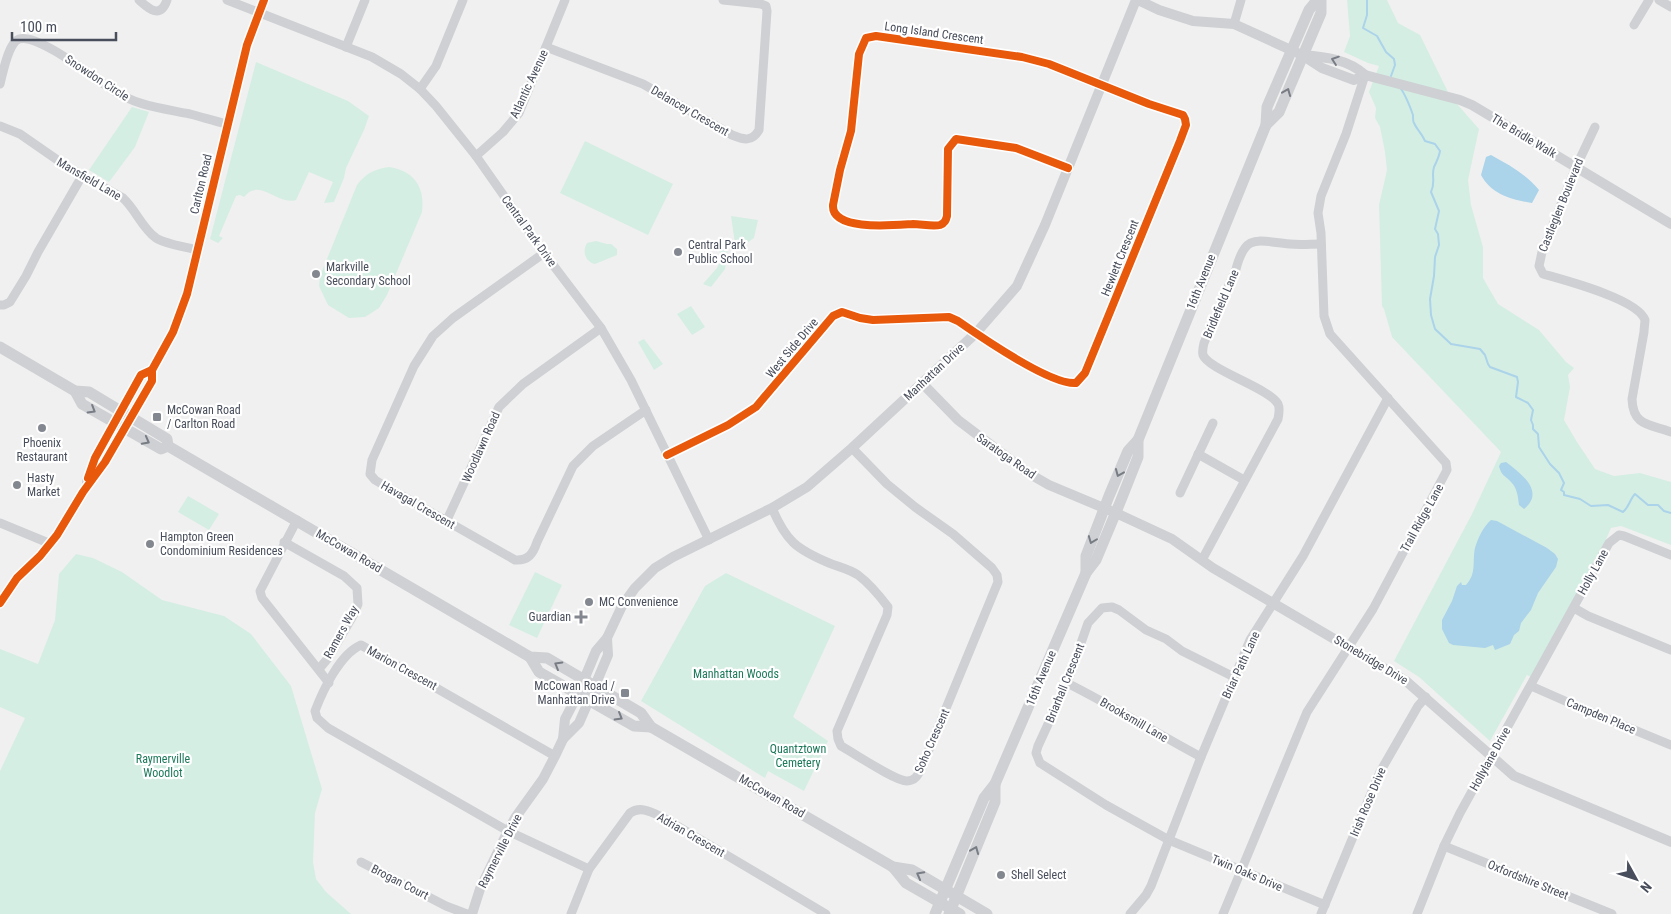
<svg xmlns="http://www.w3.org/2000/svg" width="1671" height="914" viewBox="0 0 1671 914" font-family="'Roboto Condensed',sans-serif">
  <style>
    .green { fill: #d5eee3 }
    .water { fill: #abd3ea }
    .lines { fill: none; stroke-linecap: round; stroke-linejoin: round }
    .stream { stroke: #abd3ea; stroke-width: 2 }
    .minor { stroke: #ced0d3; stroke-width: 9 }
    .tertiary { stroke: #ced0d3; stroke-width: 10 }
    .secondary { stroke: #cfd0d3; stroke-width: 11 }
    .cycleway-casing { stroke: #fff; stroke-width: 11 }
    .cycleway { stroke: #e8590c; stroke-width: 8 }
    .oneway { stroke: #777c85 }
    .poi-dot { fill: #83878f; stroke: #fff; stroke-width: 2 }
    .labels { text-anchor: middle; stroke-width: 4.5; stroke-linejoin: round; paint-order: stroke }
    .street-label { font-size: 12px; fill: #484e5b; stroke: #fff }
    .poi-label { font-size: 12px; fill: #484e5b; stroke: #fff; text-anchor: start }
    .park-label { font-size: 12px; fill: #1c795a; stroke: #fff }
  </style>
  <rect width="100%" height="100%" fill="#f0f0f0"/>
  <!-- green -->
  <g class="green">
    <path d="M1347,0H1387L1398,23L1420,35L1450,96L1479,129L1468,180L1471,205L1483,247V278L1498,304L1539,330L1566,362L1574,368L1568,375L1570,387L1564,420L1577,442L1595,469L1614,476L1640,473L1671,482V545L1621,526L1611,528L1604,544L1531,677L1527,675L1490,741L1419,677L1394,661L1472,514L1501,452L1392,337L1384,309L1382,306L1379,205L1387,170L1385,152L1380,127L1375,118L1376,108L1369,92L1379,66L1368,63L1344,52L1350,36Z"/>
    <path d="M256,62L348,101L369,116L364,130L346,168L344,178L334,202L324,203L333,182L309,172L296,200C277,206 260,177 244,197L240,195L236,196L219,236L223,238L218,243L210,239Z"/>
    <path d="M132,107L149,112L135,147L109,182L89,170Z"/>
    <path d="M585,141L673,184L648,235L560,193Z"/>
    <path d="M389,167C415,171 425,188 422,212L387,295L379,308L365,317L349,318L328,305L319,286L320,276L357,185C366,173 375,169 389,167Z"/>
    <path d="M731,216L758,220L754,238L740,248L735,244Z"/>
    <path d="M596,241L607,244H611L617,249V255L595,264C585,262 582,251 587,243Z"/>
    <path d="M728,247L725,269L711,287L703,284L717,268L722,258L718,248Z"/>
    <path d="M691,306L705,327L692,335L677,314Z"/>
    <path d="M644,339L663,364L654,370L638,342Z"/>
    <path d="M188,496L219,514L209,530L178,512Z"/>
    <path d="M76,554L93,558L122,572L162,600L224,616L251,634L291,686L322,789L315,813L313,862L316,879L326,892L351,914H0V771L25,718L0,707V649L38,664L55,620L59,574Z"/>
    <path d="M535,572L562,585L537,638L509,625Z"/>
    <path d="M726,573L835,626L793,717L828,741L804,791L768,771L765,778L641,701L705,586Z"/>
  </g>
  <!-- water -->
  <g class="water">
    <path d="M1491,155C1509,165 1526,174 1539,190L1532,203C1512,200 1491,194 1481,175L1486,157Z"/>
    <path d="M1506,462C1520,473 1546,491 1524,509L1519,505C1518,496 1517,488 1511,482C1504,474 1502,477 1499,466L1501,463Z"/>
    <path d="M1491,520L1497,521L1547,548L1555,554L1558,559L1556,567L1538,593L1531,610L1521,623L1519,631L1514,635L1510,644L1495,650L1493,645L1485,648L1453,645L1449,643L1442,629V620L1452,601L1457,586L1461,582L1462,585H1466C1477,573 1472,562 1475,548C1478,538 1483,527 1491,520Z"/>
  </g>
  <g class="lines">
    <!-- stream -->
    <g class="stream">
      <path d="M1367,0V15L1363,28L1377,36L1386,52L1394,59L1395,65L1391,76"/>
      <path d="M1401,89C1405,94 1411,109 1413,115C1413,117 1413,122 1414,123C1417,130 1421,132 1425,141L1435,144L1440,151C1439,157 1437,161 1434,167C1431,176 1436,182 1431,192L1439,211L1435,229L1438,234L1439,245L1435,257L1434,276L1430,299L1431,315L1435,329L1451,344L1480,349L1485,355L1488,364L1490,367L1517,377L1518,382L1516,397L1528,403L1533,410L1531,420L1533,425V429L1538,434L1539,447L1550,464L1559,473L1564,483L1561,490L1564,492V495L1580,499L1591,506L1608,505L1623,512C1629,507 1630,499 1635,494L1648,505H1658L1664,511L1671,513"/>
    </g>
    <!-- minor -->
    <g class="minor">
      <path d="M139,0C148,8 160,20 167,0"/>
      <path d="M227,0L372,57L401,74L420,89L436,106L476,156L544,253L601,328L631,380L709,540"/>
      <path d="M1659,0L1671,7"/>
      <path d="M1234,24L1241,0"/>
      <path d="M1634,25L1649,0"/>
      <path d="M346,47L365,0"/>
      <path d="M546,47L643,84L732,135C744,140 752,142 759,130L767,11L766,6L761,4L723,0"/>
      <path d="M0,84C3,73 8,43 19,39C38,33 94,78 111,89C136,106 161,108 190,114C202,117 214,121 227,124"/>
      <path d="M420,89L436,66L463,0"/>
      <path d="M0,126L20,134L69,168L123,198C136,210 142,228 156,238C165,244 186,247 197,250"/>
      <path d="M1595,127L1576,167L1542,252L1539,266L1543,274C1564,280 1638,299 1645,320C1645,323 1644,328 1644,332L1632,399C1633,426 1649,424 1671,432"/>
      <path d="M476,156L503,132L519,113L565,0"/>
      <path d="M544,253L453,318L433,336L414,366L372,460L370,474L375,480L385,486L515,560C528,561 533,554 537,542L573,466L593,446L646,410"/>
      <path d="M0,305H4L10,302L26,276L38,252L82,176"/>
      <path d="M1198,454L1244,480"/>
      <path d="M667,455L728,425L756,407L833,316L842,312L860,318L873,320L949,317L958,321C981,337 1051,385 1076,383L1085,373L1180,141L1186,125L1185,119L1183,115L1149,104L1049,64L1022,57L876,36L866,38L859,54L851,131L840,170L833,205C831,232 896,225 913,224C921,224 933,227 940,225C945,223 946,220 947,216L948,149L956,139L1016,148L1068,168"/>
      <path d="M1180,493L1213,423"/>
      <path d="M772,508C786,541 796,549 829,563C839,567 849,569 858,575C870,584 879,595 888,607L887,615L837,731L838,739L841,746C854,753 895,781 907,781C915,781 918,775 921,769L998,582L997,575L992,568L953,534L915,507L887,484L852,448"/>
      <path d="M297,520L260,591L262,598L329,683"/>
      <path d="M446,522L499,407L523,384L601,328"/>
      <path d="M0,523L51,544"/>
      <path d="M284,542L344,576L357,588L358,604L354,614L329,657L319,669"/>
      <path d="M1202,560L1278,419C1279,414 1280,408 1278,404C1269,388 1209,370 1203,355C1202,351 1203,347 1204,343L1236,269C1246,231 1259,242 1290,244C1300,245 1311,244 1321,244"/>
      <path d="M1574,608L1588,616L1671,650"/>
      <path d="M1234,677L1182,651L1166,639L1146,630L1119,610L1112,607L1102,608L1088,623L1067,683L1038,746L1036,753L1040,763L1106,805L1169,840L1325,905"/>
      <path d="M1067,683C1113,706 1156,733 1201,757"/>
      <path d="M1531,686L1581,708L1671,745"/>
      <path d="M555,756L361,645C340,654 323,690 315,711L317,718L328,728L508,831L589,869"/>
      <path d="M1444,846L1612,914"/>
      <path d="M361,862L446,906L467,914"/>
      <path d="M571,914L589,869L630,813C641,805 653,813 664,818L826,914"/>
      <path d="M1130,914L1146,895L1151,886L1201,757L1250,640L1303,556L1388,398"/>
      <path d="M1223,914L1307,712L1373,609L1447,470L1446,463L1330,334L1324,316L1321,233L1318,213L1321,196L1346,134L1365,75"/>
      <path d="M1321,914L1380,772L1418,706L1426,697"/>
      <path d="M1417,914L1444,846L1460,813L1609,543L1619,535L1624,536L1671,555"/>
    </g>
    <!-- tertiary -->
    <g class="tertiary">
      <path d="M1138,0L1159,10L1193,21L1234,24L1302,55L1322,68L1354,80L1365,75"/>
      <path d="M1302,55C1325,57 1348,59 1365,75L1460,100L1472,105L1671,224"/>
      <path d="M922,383L958,420L1028,473L1049,485L1116,513L1172,539L1213,568L1406,681L1514,776L1671,842"/>
      <path d="M87,482L95,458L141,375L152,370"/>
      <path d="M0,603L17,578L40,556L57,535L83,492L105,462L152,381V370L173,332L187,294L247,45L264,0"/>
      <path d="M563,739L579,723L586,707L608,655L607,638"/>
      <path d="M472,914L480,889L508,831L515,818L543,779L555,756L563,739L565,719L578,694L596,651L607,638L622,606L635,588L655,568L673,557L772,508L807,487L852,448L976,333L1017,286L1045,225L1136,0"/>
    </g>
    <!-- secondary -->
    <g class="secondary">
      <path d="M1266,125L1279,112L1321,13V0"/>
      <path d="M0,347L75,391L89,392L167,439L168,446L530,657L547,658L641,713L651,727L893,867L912,870L987,914"/>
      <path d="M75,391L82,404L161,449L168,446"/>
      <path d="M1086,573V556L1109,496L1128,451L1138,440"/>
      <path d="M530,657L539,672L634,726L651,727"/>
      <path d="M893,867L906,883L960,914"/>
      <path d="M935,914L984,798L995,784L1086,573L1096,560L1121,500L1138,457V440L1266,125L1267,107L1309,10L1317,0"/>
      <path d="M949,914L995,802V784"/>
    </g>
    <!-- cycleway casing -->
    <g class="cycleway-casing">
      <g id="cycleway">
        <path d="M667,455L728,425L756,407L833,316L842,312L860,318L873,320L949,317L958,321C981,337 1051,385 1076,383L1085,373L1180,141L1186,125L1185,119L1183,115L1149,104L1049,64L1022,57L876,36L866,38L859,54L851,131L840,170L833,205C831,232 896,225 913,224C921,224 933,227 940,225C945,223 946,220 947,216L948,149L956,139L1016,148L1068,168"/>
        <path d="M88,478L95,458L141,375L152,370"/>
        <path d="M0,603L17,578L40,556L57,535L83,492L105,462L152,381V370L173,332L187,294L247,45L264,0"/>
      </g>
    </g>
    <!-- cycleway -->
    <use href="#cycleway" class="cycleway"/>
  </g>
  <!-- one-way arrows -->
  <defs><path id="oneway-chevron" d="M-2-3.5L2.5 0L-2 3.5" fill="none" stroke-width="1.6" stroke-linecap="round" stroke-linejoin="round" transform="scale(1.25)"/></defs>
  <g class="oneway">
    <use href="#oneway-chevron" transform="translate(1335 60) rotate(-161)"/>
    <use href="#oneway-chevron" transform="translate(1287 92) rotate(-68)"/>
    <use href="#oneway-chevron" transform="translate(92 410) rotate(31)"/>
    <use href="#oneway-chevron" transform="translate(146 441) rotate(28)"/>
    <use href="#oneway-chevron" transform="translate(1119 473) rotate(113)"/>
    <use href="#oneway-chevron" transform="translate(1092 540) rotate(111)"/>
    <use href="#oneway-chevron" transform="translate(558 665) rotate(-150)"/>
    <use href="#oneway-chevron" transform="translate(619 717) rotate(30)"/>
    <use href="#oneway-chevron" transform="translate(975 850) rotate(-68)"/>
    <use href="#oneway-chevron" transform="translate(920 875) rotate(-152)"/>
  </g>
  <!-- markers -->
  <g class="poi-dot">
    <circle cx="678" cy="252" r="5"/>
    <circle cx="316" cy="274" r="5"/>
    <rect x="152" y="412" width="10" height="10" rx="2.5"/>
    <circle cx="42" cy="428" r="5"/>
    <circle cx="17" cy="485" r="5"/>
    <circle cx="150" cy="544" r="5"/>
    <circle cx="589" cy="602" r="5"/>
    <path d="M578.5 609.5h5v5h5v5h-5v5h-5v-5h-5v-5h5z"/>
    <rect x="620" y="688" width="10" height="10" rx="2.5"/>
    <circle cx="1001" cy="875" r="5"/>
  </g>
  <g class="labels">
    <!-- street labels -->
    <g class="street-label">
      <text transform="translate(934 33) rotate(8)" y="4">Long Island Crescent</text>
      <text transform="translate(97 78) rotate(33)" y="4">Snowdon Circle</text>
      <text transform="translate(529 84) rotate(-65)" y="4">Atlantic Avenue</text>
      <text transform="translate(690 111) rotate(30)" y="4">Delancey Crescent</text>
      <text transform="translate(1524 136) rotate(31)" y="4">The Bridle Walk</text>
      <text transform="translate(89 179) rotate(30)" y="4">Mansfield Lane</text>
      <text transform="translate(201 184) rotate(-77)" y="4">Carlton Road</text>
      <text transform="translate(1561 205) rotate(-68)" y="4">Castleglen Boulevard</text>
      <text transform="translate(529 231) rotate(54)" y="4">Central Park Drive</text>
      <text transform="translate(1120 258) rotate(-68)" y="4">Hewlett Crescent</text>
      <text transform="translate(1201 282) rotate(-68)" y="4">16th Avenue</text>
      <text transform="translate(1221 304) rotate(-67)" y="4">Bridlefield Lane</text>
      <text transform="translate(792 348) rotate(-50)" y="4">West Side Drive</text>
      <text transform="translate(934 372) rotate(-43)" y="4">Manhattan Drive</text>
      <text transform="translate(481 447) rotate(-66)" y="4">Woodlawn Road</text>
      <text transform="translate(1006 456) rotate(35)" y="4">Saratoga Road</text>
      <text transform="translate(418 505) rotate(30)" y="4">Havagal Crescent</text>
      <text transform="translate(1422 518) rotate(-61)" y="4">Trail Ridge Lane</text>
      <text transform="translate(349 551) rotate(30)" y="4">McCowan Road</text>
      <text transform="translate(1593 572) rotate(-61)" y="4">Holly Lane</text>
      <text transform="translate(341 632) rotate(-61)" y="4">Ramers Way</text>
      <text transform="translate(1371 660) rotate(31)" y="4">Stonebridge Drive</text>
      <text transform="translate(1241 665) rotate(-65)" y="4">Briar Path Lane</text>
      <text transform="translate(402 668) rotate(29)" y="4">Marion Crescent</text>
      <text transform="translate(1041 678) rotate(-67)" y="4">16th Avenue</text>
      <text transform="translate(1065 683) rotate(-68)" y="4">Briarhall Crescent</text>
      <text transform="translate(1601 716) rotate(23)" y="4">Campden Place</text>
      <text transform="translate(1134 720) rotate(30)" y="4">Brooksmill Lane</text>
      <text transform="translate(932 741) rotate(-66)" y="4">Soho Crescent</text>
      <text transform="translate(1490 759) rotate(-61)" y="4">Hollylane Drive</text>
      <text transform="translate(772 796) rotate(30)" y="4">McCowan Road</text>
      <text transform="translate(1368 802) rotate(-67)" y="4">Irish Rose Drive</text>
      <text transform="translate(691 835) rotate(30)" y="4">Adrian Crescent</text>
      <text transform="translate(500 851) rotate(-63)" y="4">Raymerville Drive</text>
      <text transform="translate(1247 873) rotate(23)" y="4">Twin Oaks Drive</text>
      <text transform="translate(1528 880) rotate(22)" y="4">Oxfordshire Street</text>
      <text transform="translate(400 882) rotate(27)" y="4">Brogan Court</text>
    </g>
    <!-- poi labels -->
    <g class="poi-label">
      <text x="688" y="249">Central Park<tspan x="688" dy="14">Public School</tspan></text>
      <text x="326" y="271">Markville<tspan x="326" dy="14">Secondary School</tspan></text>
      <text x="167" y="414">McCowan Road<tspan x="167" dy="14">/ Carlton Road</tspan></text>
      <text x="42" y="447" text-anchor="middle">Phoenix<tspan x="42" dy="14">Restaurant</tspan></text>
      <text x="27" y="482">Hasty<tspan x="27" dy="14">Market</tspan></text>
      <text x="160" y="541">Hampton Green<tspan x="160" dy="14">Condominium Residences</tspan></text>
      <text x="599" y="606">MC Convenience</text>
      <text x="571" y="621" text-anchor="end">Guardian</text>
      <text x="615" y="690" text-anchor="end">McCowan Road /<tspan x="615" dy="14">Manhattan Drive</tspan></text>
      <text x="1011" y="879">Shell Select</text>
    </g>
    <!-- park labels -->
    <g class="park-label">
      <text x="736" y="678">Manhattan Woods</text>
      <text x="798" y="753">Quantztown<tspan x="798" dy="14">Cemetery</tspan></text>
      <text x="163" y="763">Raymerville<tspan x="163" dy="14">Woodlot</tspan></text>
    </g>
  </g>
  <!-- north arrow -->
  <g transform="translate(1636 879) rotate(130)" stroke="#ffffff" stroke-width="4" paint-order="stroke">
  <path d="M0-4L9 19L0 12L-9 19Z" fill="#484e5b"/>
  <text y="-8" font-size="14" font-weight="bold" text-anchor="middle" fill="#484e5b">N</text>
  </g>
  <!-- scale -->
  <path d="M12 32v8h104v-8" fill="none" stroke="#484e5b" stroke-width="2.5"/>
  <text x="20" y="32" font-size="15" fill="#484e5b" stroke="#ffffff" stroke-width="4" paint-order="stroke">100 m</text>
</svg>
